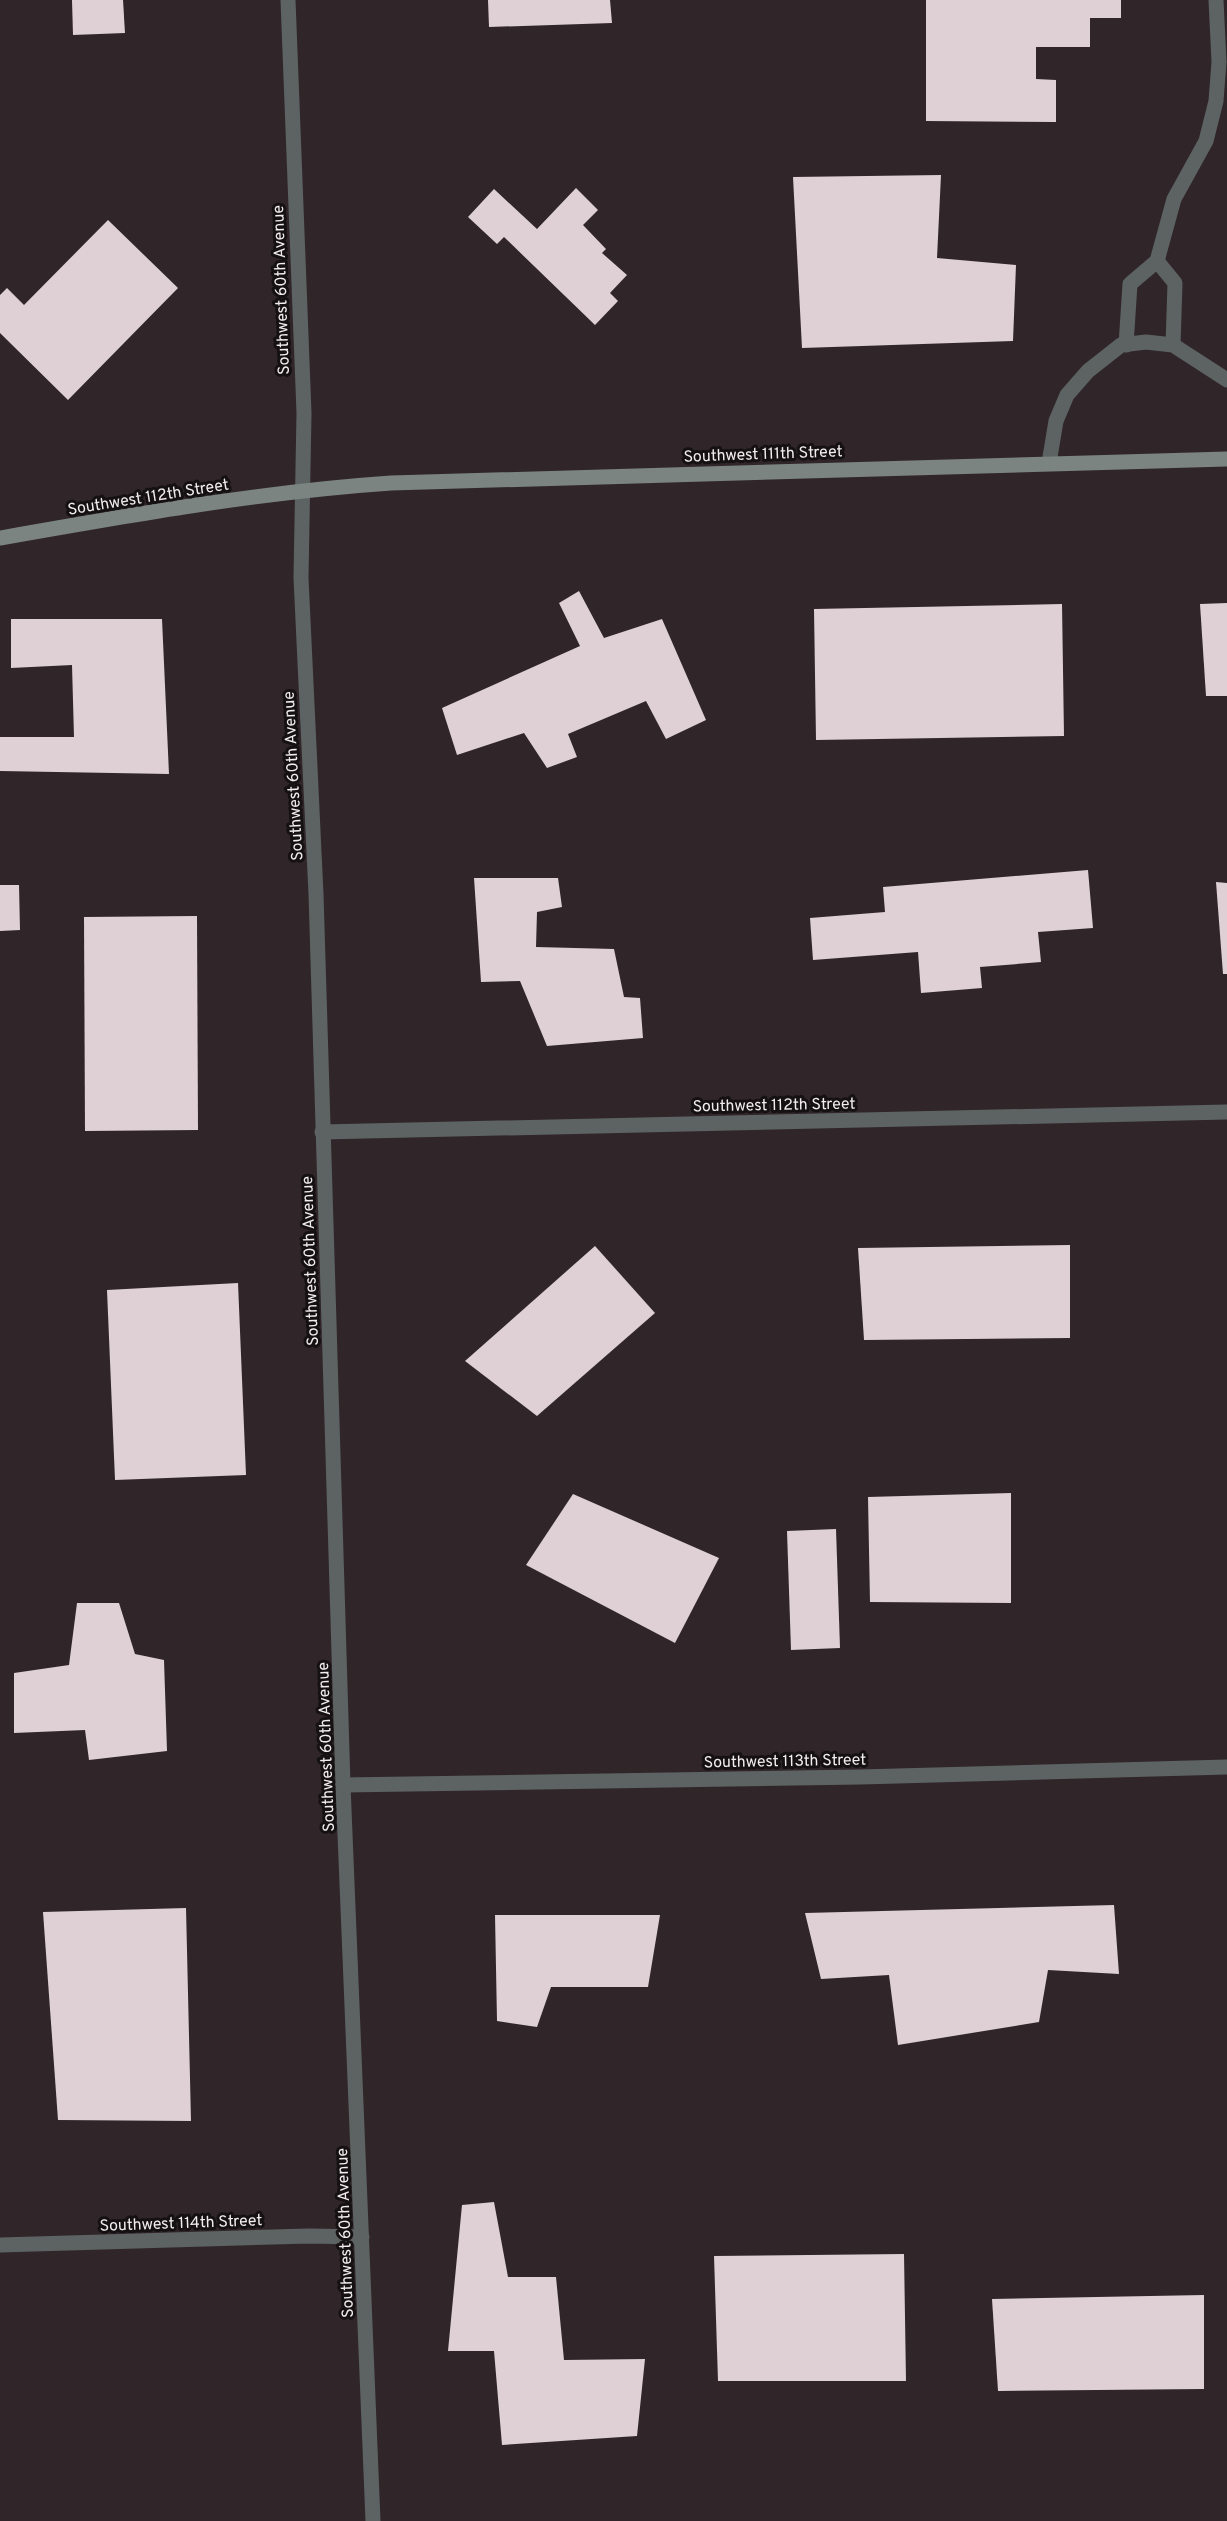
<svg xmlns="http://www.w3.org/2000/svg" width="1227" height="2521" viewBox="0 0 1227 2521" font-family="Overpass,sans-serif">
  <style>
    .building { fill: #ded0d4 }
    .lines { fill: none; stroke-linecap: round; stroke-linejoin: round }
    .minor { stroke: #5d6362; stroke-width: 15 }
    .secondary { stroke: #7b8481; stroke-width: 15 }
    .labels { text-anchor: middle; stroke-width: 6; stroke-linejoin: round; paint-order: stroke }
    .street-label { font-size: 16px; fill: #f3ecee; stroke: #151012 }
  </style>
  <rect width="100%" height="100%" fill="#302629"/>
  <!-- building -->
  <g class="building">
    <path d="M72,0H123L125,33L73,35Z"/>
    <path d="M488,0H610L612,23L489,27Z"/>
    <path d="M926,0H1121V18H1090V47H1036V79L1056,80V122L926,121Z"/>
    <path d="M941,175L937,258L1016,265L1013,341L802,348L793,177Z"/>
    <path d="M576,188L598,210L583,225L606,249L602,253L627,275L610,293L618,301L595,325L504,237L497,244L468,217L494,189L537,229Z"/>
    <path d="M108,220L178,288L68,400L0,333V295L7,288L24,305Z"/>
    <path d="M579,591L604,638L662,619L706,720L666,739L646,701L568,734L577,757L547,768L524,733L457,755L442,708L580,646L559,603Z"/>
    <path d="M1227,603V696H1206L1200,604Z"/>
    <path d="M1062,604L1064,736L816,740L814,609Z"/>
    <path d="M11,619H162L169,774L0,771V737H74L72,665L11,668Z"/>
    <path d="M1088,870L1093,928L1038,932L1041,962L980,967L982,988L921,993L918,952L813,960L810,918L885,912L883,887Z"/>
    <path d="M474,878H558L562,907L537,912L536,947L614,949L624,997L640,998L643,1038L547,1046L520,981L481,982Z"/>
    <path d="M1216,882L1227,883V974H1223Z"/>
    <path d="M0,885H19L20,930L0,931Z"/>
    <path d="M197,916L198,1130L85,1131L84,917Z"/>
    <path d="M1070,1245V1338L864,1340L858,1248Z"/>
    <path d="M595,1246L655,1313L537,1416L465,1361Z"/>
    <path d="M238,1283L246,1475L115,1480L107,1290Z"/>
    <path d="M1011,1493V1603L870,1602L868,1497Z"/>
    <path d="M573,1494L719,1558L675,1643L526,1565Z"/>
    <path d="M836,1529L840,1648L791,1650L787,1531Z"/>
    <path d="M77,1603H119L135,1654L164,1660L167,1751L89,1760L85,1730L14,1733V1673L69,1665Z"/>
    <path d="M1114,1905L1119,1974L1048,1970L1039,2022L898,2045L889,1975L821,1979L805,1913Z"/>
    <path d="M186,1908L191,2121L58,2120L43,1912Z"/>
    <path d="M495,1915H660L648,1987H551L537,2027L497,2021Z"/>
    <path d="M494,2202L508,2277H556L564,2360L645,2359L637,2436L502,2445L494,2351H448L462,2205Z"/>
    <path d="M904,2254L906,2381H718L714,2256Z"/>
    <path d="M1204,2295V2389L998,2391L992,2299Z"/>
  </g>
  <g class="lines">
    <!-- minor -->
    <g class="minor">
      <path d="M288,0L304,413L301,578L316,894L343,1785L373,2521"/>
      <path d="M1157,261L1175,283L1173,345"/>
      <path d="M1126,345L1130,284L1157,261L1174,199L1206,141L1216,101L1219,62L1216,0"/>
      <path d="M1049,463L1056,421L1067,395L1088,371L1121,345L1146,342L1173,345L1227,380"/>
      <path d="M322,1132L1227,1112"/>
      <path d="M343,1785L860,1777L1227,1767"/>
      <path d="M0,2245L309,2236L362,2237"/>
    </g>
    <!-- secondary -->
    <path class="secondary" d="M0,538C130,515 260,492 391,483L1227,459"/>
  </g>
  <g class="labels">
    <!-- street labels -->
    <g class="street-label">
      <text transform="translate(280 290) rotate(-92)" y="6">Southwest 60th Avenue</text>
      <text transform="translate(763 453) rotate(-2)" y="6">Southwest 111th Street</text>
      <text transform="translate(148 496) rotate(-9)" y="6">Southwest 112th Street</text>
      <text transform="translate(292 776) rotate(-93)" y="6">Southwest 60th Avenue</text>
      <text transform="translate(774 1104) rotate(-1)" y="6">Southwest 112th Street</text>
      <text transform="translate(309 1261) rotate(-92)" y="6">Southwest 60th Avenue</text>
      <text transform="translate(325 1747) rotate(-92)" y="6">Southwest 60th Avenue</text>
      <text transform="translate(785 1760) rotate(-1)" y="6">Southwest 113th Street</text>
      <text transform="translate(181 2222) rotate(-2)" y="6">Southwest 114th Street</text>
      <text transform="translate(344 2233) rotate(-92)" y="6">Southwest 60th Avenue</text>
    </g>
  </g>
</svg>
